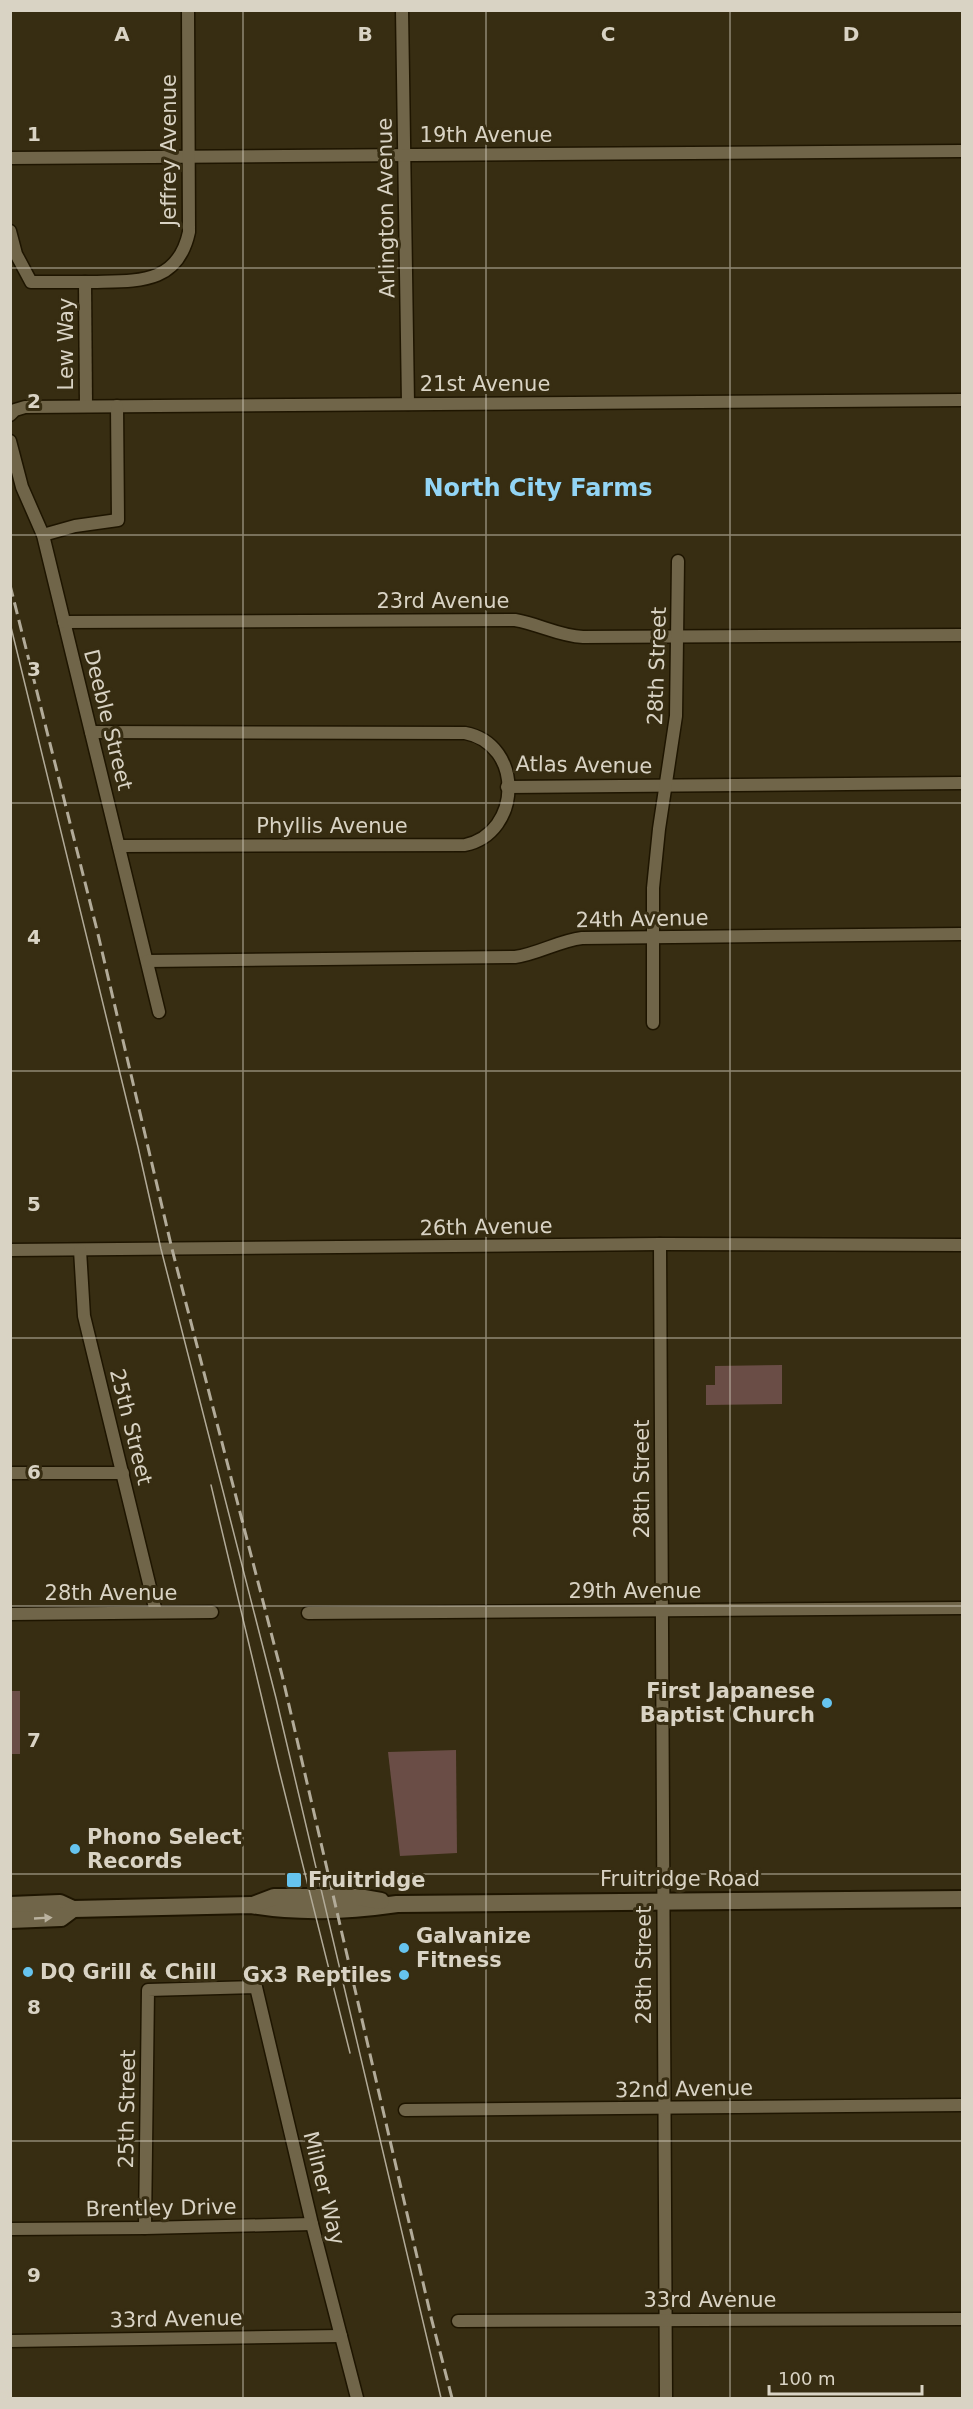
<svg xmlns="http://www.w3.org/2000/svg" width="973" height="2409" viewBox="0 0 973 2409" font-family="'DejaVu Sans',sans-serif">
  <style>
    .green { fill: #6a4d46 }
    .lines { fill: none; stroke-linecap: round; stroke-linejoin: round }
    .street-casing { stroke: #1e1500; stroke-width: 15 }
    .secondary-casing { stroke: #1e1500; stroke-width: 20 }
    .street { stroke: #706549; stroke-width: 12 }
    .secondary { stroke: #706549; stroke-width: 16 }
    .tram { stroke: #b2ab99; stroke-width: 1.5 }
    .rail { stroke: #b2ab99; stroke-width: 3; stroke-dasharray: 12 6; stroke-linecap: butt }
    .oneway { fill: #bab29f }
    .grid { fill: none; stroke: #d9d3c4; stroke-width: 1.5; stroke-opacity: 0.55 }
    .poi-dot { fill: #66c4ef; stroke: #372d12; stroke-width: 2 }
    .labels { text-anchor: middle; stroke-width: 6; stroke-linejoin: round; paint-order: stroke }
    .street-label { font-size: 21px; fill: #d9d3c4; stroke: #372d12 }
    .poi-label { font-size: 21px; font-weight: bold; fill: #d9d3c4; stroke: #372d12; text-anchor: start }
    .quarter-label { font-size: 24px; font-weight: bold; fill: #93d5f5; stroke: #372d12 }
    .grid-label { font-size: 20px; text-anchor: middle; font-weight: bold; fill: #d9d3c4; stroke: #372d12; stroke-width: 6; stroke-linejoin: round; paint-order: stroke }
  </style>
  <rect width="100%" height="100%" fill="#372d12"/>
  <!-- green -->
  <g class="green">
    <path d="M782,1365V1404L706,1405V1385H715V1366Z"/>
    <rect x="11" y="1691" width="9" height="63"/>
    <path d="M456,1750L457,1853L400,1856L388,1752Z"/>
  </g>
  <g class="lines">
    <!-- street casing -->
    <g class="street-casing">
      <g id="street">
        <path d="M402,10L408,404"/>
        <path d="M10,158L962,151"/>
        <path d="M10,231L16,254L31,282C53,282 75,282 97,282C140,281 178,283 189,232L188,10"/>
        <path d="M85,282L86,406"/>
        <path d="M10,415L15,410L25,407L962,400"/>
        <path d="M10,441L22,487L43,535L159,1012"/>
        <path d="M43,535L75,526L118,520L117,406"/>
        <path d="M64,622L515,620C539,624 559,636 583,637L962,635"/>
        <path d="M91,732L465,733C524,744 522,833 465,845L119,846"/>
        <path d="M507,787L962,783"/>
        <path d="M147,961L515,957C538,954 558,941 582,938L962,934"/>
        <path d="M653,1023V888L659,829L676,716L678,561"/>
        <path d="M660,1244L666,2398"/>
        <path d="M10,1250L660,1244L962,1245"/>
        <path d="M80,1250L84,1316L156,1612"/>
        <path d="M10,1473H123"/>
        <path d="M308,1613L962,1608"/>
        <path d="M10,1614L212,1612"/>
        <path d="M405,2110L962,2105"/>
        <path d="M145,2228L148,1990L256,1987L312,2224L357,2398"/>
        <path d="M10,2229L145,2228L312,2224"/>
        <path d="M458,2321L962,2319"/>
        <path d="M10,2341L341,2336"/>
      </g>
    </g>
    <!-- secondary casing -->
    <g class="secondary-casing">
      <g id="secondary">
        <path d="M10,1905L60,1903L73,1909L251,1905C298,1913 349,1911 397,1904L962,1899"/>
        <path d="M253,1905L274,1897H358L381,1901"/>
        <path d="M10,1920L61,1918L73,1909"/>
      </g>
    </g>
    <!-- street -->
    <use href="#street" class="street"/>
    <!-- secondary -->
    <use href="#secondary" class="secondary"/>
    <!-- tram -->
    <g class="tram">
      <path d="M10,623L138,1147L161,1249L276,1698L441,2398"/>
      <path d="M211,1485L279,1770L350,2053"/>
    </g>
    <!-- rail -->
    <path class="rail" d="M10,585L97,930L172,1249L282,1675L431,2317L452,2398"/>
  </g>
  <!-- one-way arrows -->
  <defs><path id="oneway-solid" d="M-6-.8H1V-3.2L6.5 0L1 3.2V.8H-6Z" transform="scale(1.5)"/></defs>
  <use class="oneway" href="#oneway-solid" transform="translate(43 1918) rotate(-3)"/>
  <!-- grid -->
  <path class="grid" d="M243,10V2398M486,10V2398M730,10V2398M10,268H962M10,535H962M10,803H962M10,1071H962M10,1338H962M10,1606H962M10,1874H962M10,2141H962"/>
  <!-- markers -->
  <g class="poi-dot">
    <circle cx="827" cy="1703" r="6"/>
    <circle cx="75" cy="1849" r="6"/>
    <rect x="286" y="1872" width="16" height="16" rx="3"/>
    <circle cx="404" cy="1948" r="6"/>
    <circle cx="28" cy="1972" r="6"/>
    <circle cx="404" cy="1975" r="6"/>
  </g>
  <g class="labels">
    <!-- street labels -->
    <g class="street-label">
      <text x="486" y="142">19th Avenue</text>
      <text transform="translate(169 150) rotate(-90)" y="7">Jeffrey Avenue</text>
      <text transform="translate(386 208) rotate(-91)" y="7">Arlington Avenue</text>
      <text transform="translate(66 344) rotate(-90)" y="7">Lew Way</text>
      <text x="485" y="391">21st Avenue</text>
      <text x="443" y="608">23rd Avenue</text>
      <text transform="translate(657 666) rotate(-88)" y="7">28th Street</text>
      <text transform="translate(108 720) rotate(76)" y="7">Deeble Street</text>
      <text transform="translate(584 765) rotate(1)" y="7">Atlas Avenue</text>
      <text x="332" y="833">Phyllis Avenue</text>
      <text transform="translate(642 919) rotate(-1)" y="7">24th Avenue</text>
      <text transform="translate(486 1227) rotate(-1)" y="7">26th Avenue</text>
      <text transform="translate(131 1427) rotate(76)" y="7">25th Street</text>
      <text transform="translate(642 1479) rotate(-90)" y="7">28th Street</text>
      <text x="635" y="1598">29th Avenue</text>
      <text x="111" y="1600">28th Avenue</text>
      <text x="680" y="1886">Fruitridge Road</text>
      <text transform="translate(644 1965) rotate(-90)" y="7">28th Street</text>
      <text transform="translate(684 2089) rotate(-1)" y="7">32nd Avenue</text>
      <text transform="translate(127 2109) rotate(-89)" y="7">25th Street</text>
      <text transform="translate(324 2188) rotate(76)" y="7">Milner Way</text>
      <text transform="translate(161 2208) rotate(-1)" y="7">Brentley Drive</text>
      <text x="710" y="2307">33rd Avenue</text>
      <text transform="translate(176 2319) rotate(-1)" y="7">33rd Avenue</text>
    </g>
    <!-- poi labels -->
    <g class="poi-label">
      <text x="815" y="1698" text-anchor="end">First Japanese<tspan x="815" dy="24">Baptist Church</tspan></text>
      <text x="87" y="1844">Phono Select<tspan x="87" dy="24">Records</tspan></text>
      <text x="308" y="1887">Fruitridge</text>
      <text x="416" y="1943">Galvanize<tspan x="416" dy="24">Fitness</tspan></text>
      <text x="40" y="1979">DQ Grill &amp; Chill</text>
      <text x="392" y="1982" text-anchor="end">Gx3 Reptiles</text>
    </g>
    <!-- quarter labels -->
    <g class="quarter-label">
      <text x="538" y="496">North City Farms</text>
    </g>
  </g>
  <g class="grid-label">
    <text x="122" y="41">A</text>
    <text x="365" y="41">B</text>
    <text x="608" y="41">C</text>
    <text x="851" y="41">D</text>
    <text x="34" y="141">1</text>
    <text x="34" y="408">2</text>
    <text x="34" y="676">3</text>
    <text x="34" y="944">4</text>
    <text x="34" y="1211">5</text>
    <text x="34" y="1479">6</text>
    <text x="34" y="1747">7</text>
    <text x="34" y="2014">8</text>
    <text x="34" y="2282">9</text>
  </g>
  <!-- border -->
  <rect width="973" height="2409" fill="none" stroke="#d9d3c4" stroke-width="24"/>
  <!-- scale -->
  <path d="M769 2385v9h153v-9" fill="none" stroke="#d9d3c4" stroke-width="3"/>
  <text x="778" y="2385" font-size="18" fill="#d9d3c4" stroke="#372d12" stroke-width="4.5" paint-order="stroke">100 m</text>
</svg>
